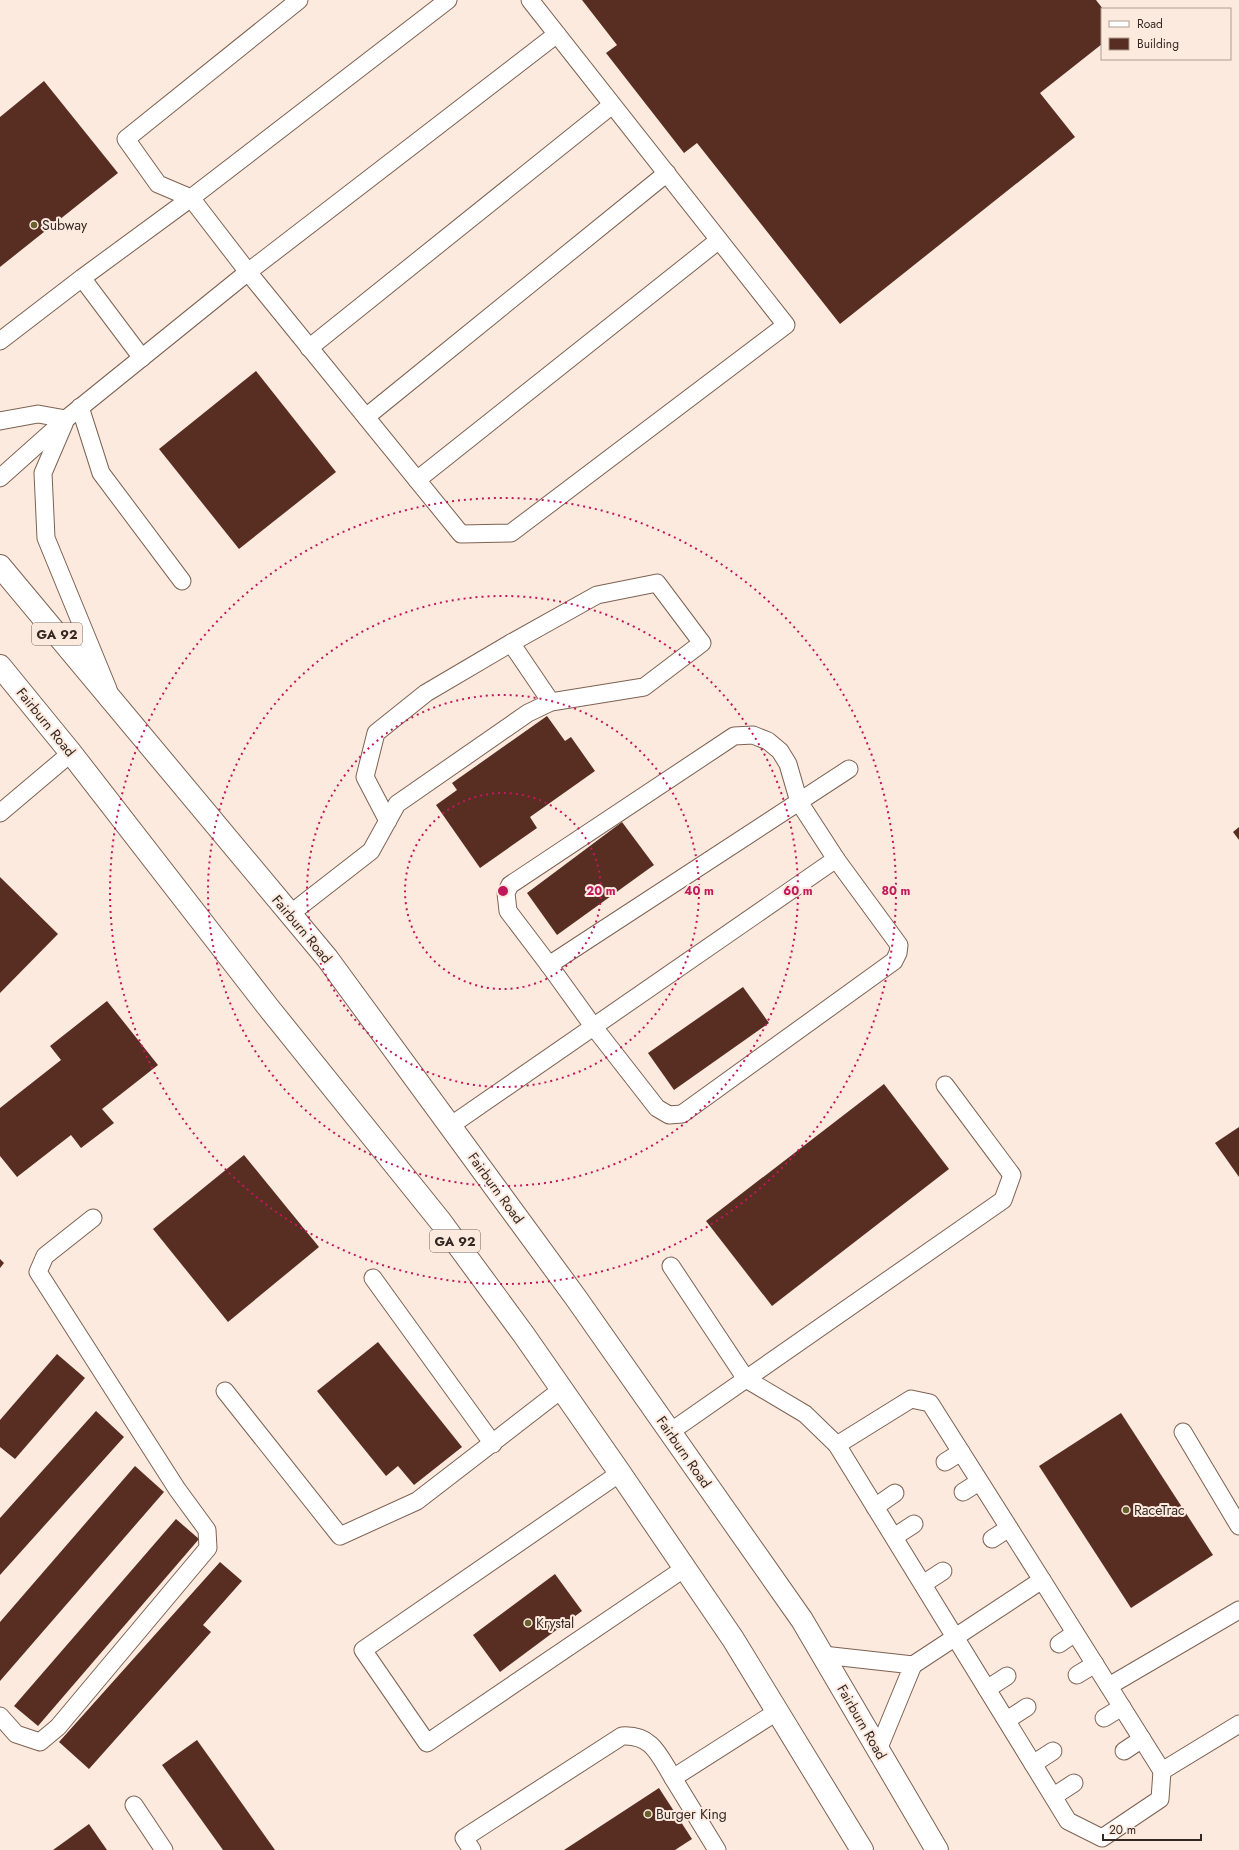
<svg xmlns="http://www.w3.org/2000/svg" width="1239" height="1850" viewBox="0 0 1239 1850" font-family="Jost,sans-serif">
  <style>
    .building { fill: #582e23 }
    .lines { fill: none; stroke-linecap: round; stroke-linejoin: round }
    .service-casing { stroke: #7d6252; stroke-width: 19 }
    .primary-casing { stroke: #7d6252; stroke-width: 24 }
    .service { stroke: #fff; stroke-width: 17 }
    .primary { stroke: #fff; stroke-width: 22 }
    .ring { fill: none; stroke: #c2185b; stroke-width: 2; stroke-dasharray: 2 4 }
    .poi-dot { fill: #68602d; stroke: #fdeadf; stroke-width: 1.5 }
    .labels { text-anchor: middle; stroke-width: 4; stroke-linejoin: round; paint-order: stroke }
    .shield { fill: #fdeadf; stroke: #70635b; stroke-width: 1 }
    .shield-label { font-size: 13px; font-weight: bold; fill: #342922 }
    .poi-label { font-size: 14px; fill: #342922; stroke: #fdeadf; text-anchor: start }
    .street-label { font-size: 14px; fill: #342922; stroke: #fdeadf }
    .centre { fill: #c2185b; stroke: #fdeadf; stroke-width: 2 }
    .ring-label { font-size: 12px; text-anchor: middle; font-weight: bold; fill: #c2185b; stroke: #fdeadf; stroke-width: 4; stroke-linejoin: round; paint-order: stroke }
  </style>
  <rect width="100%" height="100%" fill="#fdeadf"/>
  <!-- building -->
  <g class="building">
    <path d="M582,0H1096L1103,9L1102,44L1040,93L1075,137L840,324L697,143L684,153L606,53L617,45Z"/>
    <path d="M44,81L118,173L0,267V117Z"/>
    <path d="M256,371L336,472L239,549L159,449Z"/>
    <path d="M547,716L565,741L571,737L595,771L530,817L537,828L480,868L436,805L457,790L452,783Z"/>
    <path d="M622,822L654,865L557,935L527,893Z"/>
    <path d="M1239,827V840L1233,832Z"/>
    <path d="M0,877L58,934L0,993Z"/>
    <path d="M743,987L769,1023L674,1090L648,1053Z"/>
    <path d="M107,1001L158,1065L102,1109L114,1123L81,1148L71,1135L17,1177L0,1156V1108L61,1060L50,1046Z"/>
    <path d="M884,1084L949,1169L772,1306L706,1221Z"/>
    <path d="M1239,1127V1177L1215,1143Z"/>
    <path d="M244,1155L319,1247L228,1322L153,1229Z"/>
    <path d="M0,1259L4,1263L0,1268Z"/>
    <path d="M378,1342L462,1447L414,1485L398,1466L386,1476L317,1391Z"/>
    <path d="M57,1354L85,1378L15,1459L0,1447V1420Z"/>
    <path d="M96,1411L124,1437L0,1575V1518Z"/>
    <path d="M1121,1413L1213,1555L1131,1608L1039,1466Z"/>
    <path d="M135,1466L164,1492L0,1681V1622Z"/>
    <path d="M176,1519L199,1539L38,1726L14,1706Z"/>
    <path d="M220,1562L242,1581L203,1625L211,1632L89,1769L59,1742Z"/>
    <path d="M555,1574L582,1611L500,1672L473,1635Z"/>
    <path d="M197,1740L275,1850H223L162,1765Z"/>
    <path d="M659,1788L692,1839L675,1850H564Z"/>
    <path d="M89,1824L107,1850H53Z"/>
  </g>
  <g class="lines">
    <!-- service casing -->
    <g class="service-casing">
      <g id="service">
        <path d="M530,0L786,325L511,533L461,534L248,272L557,34"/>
        <path d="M0,341L82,278"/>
        <path d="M309,348L612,105"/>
        <path d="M142,358L82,278L191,198L448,0"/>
        <path d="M80,407L101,473L182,581"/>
        <path d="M366,417L667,173"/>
        <path d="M0,421L38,414L66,419"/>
        <path d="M64,424L43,473L46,538L108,689"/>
        <path d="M0,478L66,419L248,272L191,198L158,184L126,139L299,0"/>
        <path d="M417,480L719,240"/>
        <path d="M511,643L551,702"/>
        <path d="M0,813L71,753"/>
        <path d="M290,914L371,851L397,804L528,713L551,702L644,687L702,643L657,583L597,595L511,643L426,693L376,733L365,777L388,821"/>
        <path d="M549,965L508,911L506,893L510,885L734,736L753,735L768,741L780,751L788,764L799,802L836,859"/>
        <path d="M450,1126L836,859L899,945L898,953L894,961L682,1114L669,1115L657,1108L593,1026L549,965L849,769"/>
        <path d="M671,1266L746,1379L805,1414L837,1445L1068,1821L1102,1838L1160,1799L1162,1771"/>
        <path d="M373,1278L493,1444"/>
        <path d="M225,1391L340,1536L417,1501L562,1389"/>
        <path d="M670,1432L1003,1200L1012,1175L945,1085"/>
        <path d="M1183,1432L1239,1526"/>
        <path d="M837,1445L911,1399L930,1403L1042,1580"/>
        <path d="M945,1462L961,1452"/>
        <path d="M620,1473L363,1650L427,1743L685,1568"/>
        <path d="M963,1492L979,1482"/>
        <path d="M875,1507L895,1493"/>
        <path d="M894,1537L914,1524"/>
        <path d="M992,1539L1009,1528"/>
        <path d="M923,1584L943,1571"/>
        <path d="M1059,1644L1075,1633"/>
        <path d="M823,1655L913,1665L878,1750"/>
        <path d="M913,1665L1042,1580L1162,1771L1239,1724"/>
        <path d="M1077,1675L1095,1664"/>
        <path d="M1109,1686L1239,1610"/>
        <path d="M987,1689L1007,1676"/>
        <path d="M0,1716L16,1734L40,1742L58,1727L208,1548L207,1530L177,1489L38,1272L45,1256L93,1218"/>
        <path d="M1104,1718L1122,1707"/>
        <path d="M1007,1720L1027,1707"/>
        <path d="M1124,1751L1142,1739"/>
        <path d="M1033,1764L1053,1751"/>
        <path d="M673,1778L717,1850"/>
        <path d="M1054,1796L1074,1783"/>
        <path d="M134,1805L164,1850"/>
        <path d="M472,1850L464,1838L622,1736C652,1734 659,1755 673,1778L778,1711"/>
      </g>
    </g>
    <!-- primary casing -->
    <g class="primary-casing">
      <g id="primary">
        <path d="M0,566L327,958L576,1298L802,1620L937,1850"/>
        <path d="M0,666L71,753L268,1007L441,1222L524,1335L620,1473L733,1639L862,1850"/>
      </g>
    </g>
    <!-- service -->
    <use href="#service" class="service"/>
    <!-- primary -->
    <use href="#primary" class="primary"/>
  </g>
  <!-- distance rings -->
  <g class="ring">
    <circle cx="503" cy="891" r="98"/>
    <circle cx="503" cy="891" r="196"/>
    <circle cx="503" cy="891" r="295"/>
    <circle cx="503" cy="891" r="393"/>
  </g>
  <!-- markers -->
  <g class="poi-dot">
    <circle cx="34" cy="225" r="4"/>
    <circle cx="1126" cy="1510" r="4"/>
    <circle cx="528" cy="1623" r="4"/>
    <circle cx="648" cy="1814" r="4"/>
  </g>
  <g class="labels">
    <!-- shield labels -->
    <g class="shield">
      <rect x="32" y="623" width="50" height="22" rx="3"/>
      <rect x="430" y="1230" width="50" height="22" rx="3"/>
    </g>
    <g class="shield-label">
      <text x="57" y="639">GA 92</text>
      <text x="455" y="1246">GA 92</text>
    </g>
    <!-- poi labels -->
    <g class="poi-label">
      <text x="42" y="230">Subway</text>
      <text x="1134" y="1515">RaceTrac</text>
      <text x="536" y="1628">Krystal</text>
      <text x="656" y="1819">Burger King</text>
    </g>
    <!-- street labels -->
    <g class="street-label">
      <text transform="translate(46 722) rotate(51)" y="5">Fairburn Road</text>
      <text transform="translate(302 929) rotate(50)" y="5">Fairburn Road</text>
      <text transform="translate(496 1188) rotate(54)" y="5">Fairburn Road</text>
      <text transform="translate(684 1452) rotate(55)" y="5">Fairburn Road</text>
      <text transform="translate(862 1722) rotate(60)" y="5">Fairburn Road</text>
    </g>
  </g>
  <circle cx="503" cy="891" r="6" class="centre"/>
  <g class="ring-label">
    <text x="601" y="895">20 m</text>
    <text x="699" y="895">40 m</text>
    <text x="798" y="895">60 m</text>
    <text x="896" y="895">80 m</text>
  </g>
  <!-- legend -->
  <rect x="1101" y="8" width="130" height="52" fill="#fdeadf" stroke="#ad9d93"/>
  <rect x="1109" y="21" width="20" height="6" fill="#ffffff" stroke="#ad9d93"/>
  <text x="1137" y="28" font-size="12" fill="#342922">Road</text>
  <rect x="1109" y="38" width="20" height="12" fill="#582e23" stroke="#ad9d93"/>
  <text x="1137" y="48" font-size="12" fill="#342922">Building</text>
  <!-- scale -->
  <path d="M1103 1834v6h98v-6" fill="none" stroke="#342922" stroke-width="2"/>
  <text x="1109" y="1834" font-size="12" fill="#342922" stroke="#fdeadf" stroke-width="3" paint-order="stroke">20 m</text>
</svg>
